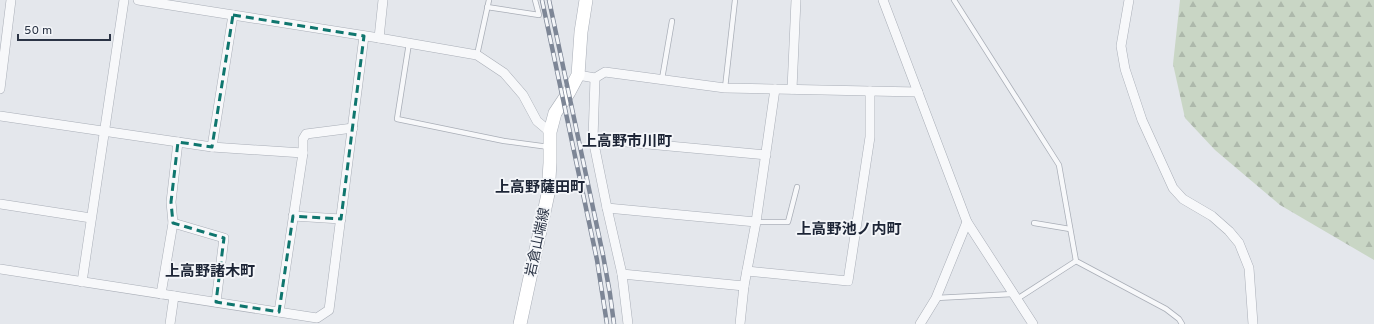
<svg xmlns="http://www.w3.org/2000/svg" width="1374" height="324" viewBox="0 0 1374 324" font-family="Overpass,'Noto Sans JP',sans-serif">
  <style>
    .forest { fill: url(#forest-firs) }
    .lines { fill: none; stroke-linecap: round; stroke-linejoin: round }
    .lane-casing { stroke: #a9aeb7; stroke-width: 6 }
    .street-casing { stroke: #a9aeb7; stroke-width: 10 }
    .secondary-casing { stroke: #a9aeb7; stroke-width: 14 }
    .lane { stroke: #f7f8fa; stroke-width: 4.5 }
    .street { stroke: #f7f8fa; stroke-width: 9 }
    .secondary { stroke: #fff; stroke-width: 13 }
    .rail-casing { stroke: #7d8696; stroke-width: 4.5 }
    .rail { stroke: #f4f6f9; stroke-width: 3; stroke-dasharray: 9; stroke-linecap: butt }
    .marked { fill: none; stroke: #0f766e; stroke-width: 3; stroke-dasharray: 8 5; stroke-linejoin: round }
    .labels { text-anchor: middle; stroke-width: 3.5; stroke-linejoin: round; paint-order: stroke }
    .street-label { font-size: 14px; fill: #2b3445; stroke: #f4f6f9 }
    .neighbourhood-label { font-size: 15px; font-weight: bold; fill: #1d2536; stroke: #f4f6f9 }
  </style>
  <defs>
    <pattern id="forest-firs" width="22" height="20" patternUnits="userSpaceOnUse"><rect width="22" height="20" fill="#c9d6c5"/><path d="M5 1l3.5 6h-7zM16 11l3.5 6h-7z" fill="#adb8ab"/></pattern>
  </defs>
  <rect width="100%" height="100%" fill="#e4e7ec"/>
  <!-- forest -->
  <path class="forest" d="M1180,0H1374V260L1280,205L1215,150L1185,118L1173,64Z"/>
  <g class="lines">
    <!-- lane casing -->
    <g class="lane-casing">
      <g id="lane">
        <path d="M954,0L1059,165L1076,261L1166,309L1179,319L1182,324"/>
        <path d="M487,7L539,15L535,0"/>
        <path d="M409,43L397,119L504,141L549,147"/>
        <path d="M477,55L489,0"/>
        <path d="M662,79L672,21"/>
        <path d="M725,88L735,0"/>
        <path d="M756,222H788L797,187"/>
        <path d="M1034,223L1070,229"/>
        <path d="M936,298L1013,294"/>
        <path d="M1017,299L1076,261"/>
      </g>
    </g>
    <!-- street casing -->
    <g class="street-casing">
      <g id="street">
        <path d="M138,0L379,38L477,55L504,73L523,95L537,121L550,132"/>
        <path d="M883,0L967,222L1033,324"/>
        <path d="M1129,0L1121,46L1125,69L1142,120L1173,188L1183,199L1212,216L1229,231L1239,243L1249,268L1253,324"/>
        <path d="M379,38L383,0"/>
        <path d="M578,75L595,78L605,72L725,88L918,92"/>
        <path d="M595,78L593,139L607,208L622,274L628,324"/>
        <path d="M0,89L11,0"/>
        <path d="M792,89L796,0"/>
        <path d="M0,116L212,147L303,153"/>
        <path d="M593,139L766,155"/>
        <path d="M212,147L233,15"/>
        <path d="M0,204L91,218"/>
        <path d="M607,208L756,222"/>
        <path d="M293,216L341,219"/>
        <path d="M173,223L224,238L216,302"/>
        <path d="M0,269L317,318L329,310L364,36"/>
        <path d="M747,271L848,281L870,137V91"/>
        <path d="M622,274L744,286"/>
        <path d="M82,282L124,0"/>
        <path d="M161,294L173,223L171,202L178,142"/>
        <path d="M279,312L303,153V139L306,134L353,128"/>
        <path d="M170,324L174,296"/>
        <path d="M740,324L744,286L756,222L775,89"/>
        <path d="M920,324L936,298L967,222"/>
      </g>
    </g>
    <!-- secondary casing -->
    <g class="secondary-casing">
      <path id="secondary" d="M520,324L548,194L550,163V132L555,113L569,92L578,75L581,32L586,0"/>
    </g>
    <!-- lane -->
    <use href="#lane" class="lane"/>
    <!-- street -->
    <use href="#street" class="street"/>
    <!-- secondary -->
    <use href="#secondary" class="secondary"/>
    <!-- rail casing -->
    <g class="rail-casing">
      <g id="rail">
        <path d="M542,0L597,260L607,324"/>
        <path d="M549,0L603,255L610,294L614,324"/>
      </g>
    </g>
    <!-- rail -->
    <use href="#rail" class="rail"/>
  </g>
  <!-- marked area -->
  <path class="marked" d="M233,15L364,36L341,219L293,216L279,312L216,302L224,238L173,223L171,202L178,142L212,147Z"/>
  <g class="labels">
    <!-- street labels -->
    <g class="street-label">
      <text transform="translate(537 242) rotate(-78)" y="5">岩倉山端線</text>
    </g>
    <!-- neighbourhood labels -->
    <g class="neighbourhood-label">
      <text x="627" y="146">上高野市川町</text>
      <text x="540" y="192">上高野薩田町</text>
      <text x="849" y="234">上高野池ノ内町</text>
      <text x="210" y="276">上高野諸木町</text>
    </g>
  </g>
  <!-- scale -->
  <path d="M18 34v6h92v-6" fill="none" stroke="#2b3445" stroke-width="2"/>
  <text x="24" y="34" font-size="12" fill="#2b3445" stroke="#f4f6f9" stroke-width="3" paint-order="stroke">50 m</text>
</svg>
